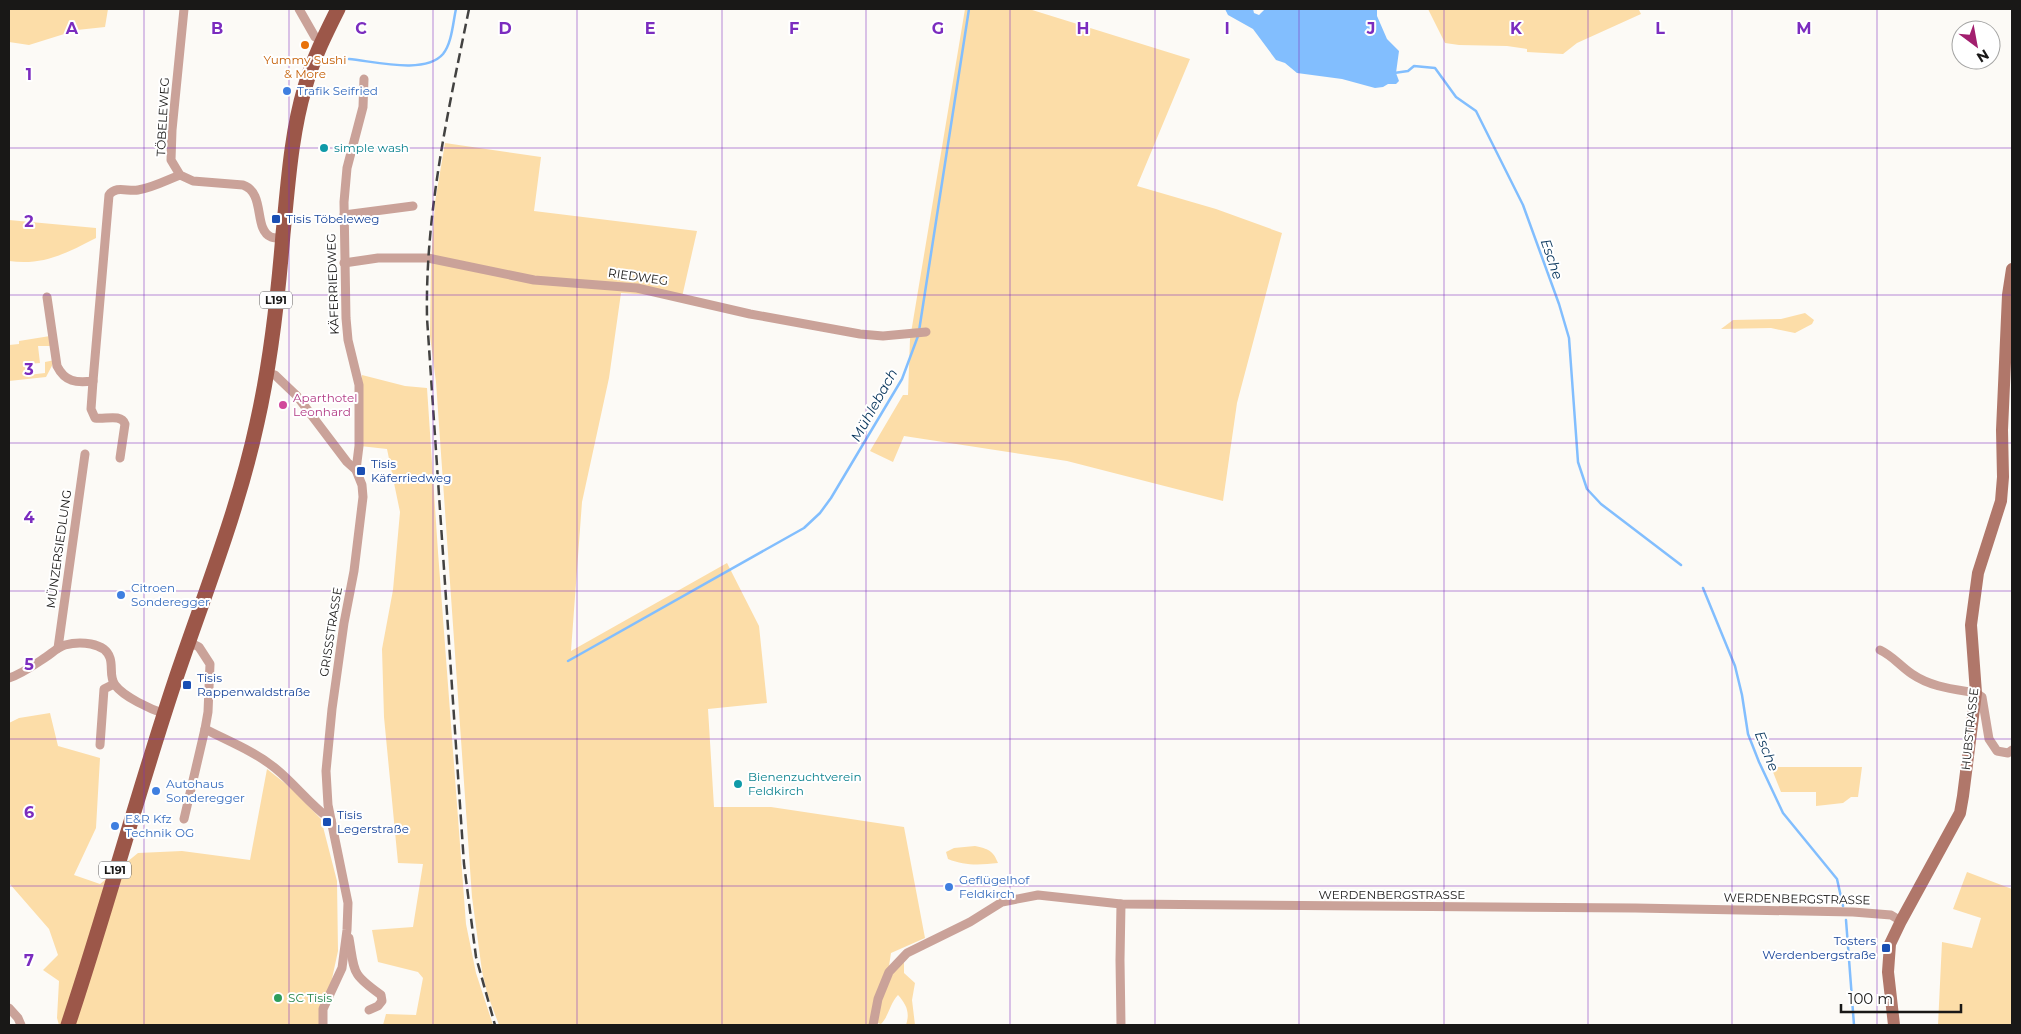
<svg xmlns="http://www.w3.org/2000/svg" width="2021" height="1034" viewBox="0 0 2021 1034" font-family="Montserrat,sans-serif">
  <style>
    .green { fill: #fcdda8 }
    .water { fill: #82befe }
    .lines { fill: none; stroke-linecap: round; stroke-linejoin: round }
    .stream { stroke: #82befe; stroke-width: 2.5 }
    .street { stroke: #caa299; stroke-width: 9 }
    .secondary { stroke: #b0776a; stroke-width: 12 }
    .primary { stroke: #9c5749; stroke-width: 15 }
    .rail { stroke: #434241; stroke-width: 2.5; stroke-dasharray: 10 5; stroke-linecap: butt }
    .grid { fill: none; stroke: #7b2cbf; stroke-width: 1; stroke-opacity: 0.55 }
    .food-dot { fill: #e8710a; stroke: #fff; stroke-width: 2 }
    .shop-dot { fill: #3f7fe0; stroke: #fff; stroke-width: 2 }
    .culture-dot { fill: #0f9aa8; stroke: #fff; stroke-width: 2 }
    .transit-dot { fill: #1a4fb4; stroke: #fff; stroke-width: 2 }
    .hotel-dot { fill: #d1479c; stroke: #fff; stroke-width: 2 }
    .leisure-dot { fill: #2e9e5b; stroke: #fff; stroke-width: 2 }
    .labels { text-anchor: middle; stroke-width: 4; stroke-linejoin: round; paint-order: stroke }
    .shield { fill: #fff; stroke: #5e5d5d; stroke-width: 1 }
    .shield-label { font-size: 11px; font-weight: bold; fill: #191817 }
    .food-label { font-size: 12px; fill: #c56008; stroke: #fff }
    .shop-label { font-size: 12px; fill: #366cbe; stroke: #fff; text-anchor: start }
    .street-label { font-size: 12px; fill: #191817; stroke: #fff }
    .culture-label { font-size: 12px; fill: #0d838f; stroke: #fff; text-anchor: start }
    .transit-label { font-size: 12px; fill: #164399; stroke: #fff; text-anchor: start }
    .hotel-label { font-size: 12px; fill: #b23c85; stroke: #fff; text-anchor: start }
    .leisure-label { font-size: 12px; fill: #27864d; stroke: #fff; text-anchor: start }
    .water-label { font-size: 14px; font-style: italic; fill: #07355c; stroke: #fff }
    .grid-label { font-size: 16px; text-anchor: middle; font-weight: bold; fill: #7b2cbf; stroke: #fff; stroke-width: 4; stroke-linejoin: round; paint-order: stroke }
  </style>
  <rect width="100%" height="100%" fill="#fcfaf6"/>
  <!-- green -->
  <g class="green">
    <path d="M9,9H108L105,27L77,30L29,45L9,42Z"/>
    <path d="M965,9H1029L1190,59L1137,186L1216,209L1282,233L1237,403L1223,501L1067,461L904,436L893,462L870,451L903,395H908L910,339Z"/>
    <path d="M1428,9H1641L1639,10L1641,14L1577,43L1563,54L1527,52V49L1507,46L1459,45L1445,43Z"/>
    <path d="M445,143L541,157L534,211L697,231L682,297L621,293L609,378L582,502L571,651L727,563L759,626L767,703L708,709L714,807H771L904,827L925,938L891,953L889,966L904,962V973L915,983L912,1000L915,1025H906C910,1013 907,1005 898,995C890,1003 889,1016 881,1024L874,1022L872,1025H499L487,993L482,971L472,897L436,382L430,336L431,263L435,202Z"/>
    <path d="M9,220L96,228V238C67,253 43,266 9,261Z"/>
    <path d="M1805,313L1814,320L1812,324L1795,333L1771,328L1721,329L1733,320L1781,319Z"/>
    <path d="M50,336L52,346H38L40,363L27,364L28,375L45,373V362L55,360L46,377L9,381V345L19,344V341Z"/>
    <path d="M362,375L405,386L427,388L438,552L466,924L476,973L493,1025H383L386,1014L416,1015L423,978L418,972L378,962L372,930L413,927L423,864L398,863L384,717L382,649L393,590L400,512L387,449L360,446Z"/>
    <path d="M50,713L58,746L100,758L96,828L74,875L100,884L138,853L182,851L250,860L267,769L291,788L321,819L337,881L338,951L322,1025H59L57,1018L59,981L43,970L58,955L49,929L9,883V723L19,718Z"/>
    <path d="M1771,767H1862L1858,797H1851L1843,803L1816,806V792H1781Z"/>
    <path d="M975,846C988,849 993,850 998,863C980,865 965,866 948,859L946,852L954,848Z"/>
    <path d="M1967,872L2012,889V1025H1938L1942,942L1972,948L1981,918L1953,909Z"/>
  </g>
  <!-- water -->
  <path class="water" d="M1225,9H1253L1254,13L1259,15L1265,9H1377V16L1387,39L1399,51L1396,73L1399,81L1396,84H1388L1383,87L1375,88L1342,79L1297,73L1285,63L1276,60L1253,29L1228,15Z"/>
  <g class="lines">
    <!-- stream -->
    <g class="stream">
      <path d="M349,59C373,61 425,75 443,54C452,43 453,22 456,9"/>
      <path d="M1394,73L1408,71L1414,66L1435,68L1456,97L1476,111L1523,205L1559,304L1569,338L1578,462L1587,489L1601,504L1681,565"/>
      <path d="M919,331L969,9"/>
      <path d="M1703,588L1735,666L1742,695L1748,734L1759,762L1783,813L1837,879L1843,906"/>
      <path d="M568,661L804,528L820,513L831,498L902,379L918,336"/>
      <path d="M1846,920L1854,1025"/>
    </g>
    <!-- street -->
    <g class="street">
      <path d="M184,9L172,130L171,160L180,175L193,181L243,185C266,193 253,229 271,237C274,238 279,238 283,239"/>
      <path d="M299,9L315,37L321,40"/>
      <path d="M344,215L413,206"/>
      <path d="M344,263L378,258H428L534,280L637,288L750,314L860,334L883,336L926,332"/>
      <path d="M47,297L57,366C65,382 76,383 93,381L109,195C116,185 128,192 138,190C152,188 167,180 180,175"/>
      <path d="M267,374L275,375L297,396L347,462L356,470L362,485L363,497L354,571L344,623L332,709L326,771L328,805L348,903L347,930L342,968L323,1009V1025"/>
      <path d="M93,381L91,409L95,418C104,420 121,413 125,424L120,458"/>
      <path d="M356,470L359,446V385L348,340L346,318L344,202L347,168L363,107L364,79"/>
      <path d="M189,642L199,647L210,664L208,712L205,729C228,741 254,751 275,768C295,784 310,805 331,820"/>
      <path d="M58,648L85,454"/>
      <path d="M1880,650C1893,656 1900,666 1912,674C1931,687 1953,689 1976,693L1982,697L1989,739L1997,751L2008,753L2012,750"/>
      <path d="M9,678C22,674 34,665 46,657C52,653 58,647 65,645C79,641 105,642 110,658C113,667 109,677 115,685C124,697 150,709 165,714"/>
      <path d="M100,745L104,689L114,684"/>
      <path d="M184,819L205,729"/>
      <path d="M349,938C355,972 350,973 381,995L382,1001L378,1006L369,1010"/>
      <path d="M9,1008L18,1018L21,1025"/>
      <path d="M873,1025L878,999L889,972L907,953L970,922L1002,902L1038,895L1121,904L1635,908L1853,912L1891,915L1901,921"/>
      <path d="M1121,1025L1120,960L1121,904"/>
    </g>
    <!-- secondary -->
    <path class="secondary" d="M1894,1025L1888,972L1890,944L1901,921L1960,813L1963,796L1976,693L1971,625L1978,573L2001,501L2003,477L2002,430L2008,295L2012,269"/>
    <!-- primary -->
    <path class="primary" d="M68,1025C106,911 137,795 175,681C204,595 238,511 257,423C271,361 278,297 283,234C288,185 291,134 305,87C313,59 325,35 338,9"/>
    <!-- rail -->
    <path class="rail" d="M469,9C448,112 425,213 427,318L464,864L476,957L495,1025"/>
  </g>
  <!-- grid -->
  <path class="grid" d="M144,9V1025M289,9V1025M433,9V1025M577,9V1025M722,9V1025M866,9V1025M1010,9V1025M1155,9V1025M1299,9V1025M1444,9V1025M1588,9V1025M1732,9V1025M1877,9V1025M9,148H2012M9,295H2012M9,443H2012M9,591H2012M9,739H2012M9,886H2012"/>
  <!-- markers -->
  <circle class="food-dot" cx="305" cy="45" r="5"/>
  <g class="shop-dot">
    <circle cx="287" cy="91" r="5"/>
    <circle cx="121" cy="595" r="5"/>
    <circle cx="156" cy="791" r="5"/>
    <circle cx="115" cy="826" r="5"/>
    <circle cx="949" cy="887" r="5"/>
  </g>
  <g class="culture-dot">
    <circle cx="324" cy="148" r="5"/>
    <circle cx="738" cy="784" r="5"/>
  </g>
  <g class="transit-dot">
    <rect x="271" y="214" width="10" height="10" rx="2.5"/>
    <rect x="356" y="466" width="10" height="10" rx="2.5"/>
    <rect x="182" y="680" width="10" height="10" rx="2.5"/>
    <rect x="322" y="817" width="10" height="10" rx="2.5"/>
    <rect x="1881" y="943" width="10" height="10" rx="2.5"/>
  </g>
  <circle class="hotel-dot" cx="283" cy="405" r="5"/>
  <circle class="leisure-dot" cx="278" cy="998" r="5"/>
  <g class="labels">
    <!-- shield labels -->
    <g class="shield">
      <rect x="260" y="291.5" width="32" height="17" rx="4"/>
      <rect x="99" y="861.5" width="32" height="17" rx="4"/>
    </g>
    <g class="shield-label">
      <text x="276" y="304">L191</text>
      <text x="115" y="874">L191</text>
    </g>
    <!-- food labels -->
    <g class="food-label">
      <text x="305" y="64">Yummy Sushi<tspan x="305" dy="14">&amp; More</tspan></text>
    </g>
    <!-- shop labels -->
    <g class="shop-label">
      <text x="297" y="95">Trafik Seifried</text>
      <text x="131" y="592">Citroen<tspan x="131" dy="14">Sonderegger</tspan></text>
      <text x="166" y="788">Autohaus<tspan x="166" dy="14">Sonderegger</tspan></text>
      <text x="125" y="823">E&amp;R Kfz<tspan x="125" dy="14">Technik OG</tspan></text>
      <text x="959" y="884">Geflügelhof<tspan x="959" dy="14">Feldkirch</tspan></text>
    </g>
    <!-- street labels -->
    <g class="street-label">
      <text transform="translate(163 117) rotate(-87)" y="4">TÖBELEWEG</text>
      <text transform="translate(638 277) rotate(8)" y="4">RIEDWEG</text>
      <text transform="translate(333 284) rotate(-92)" y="4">KÄFERRIEDWEG</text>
      <text transform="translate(59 549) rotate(-82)" y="4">MÜNZERSIEDLUNG</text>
      <text transform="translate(331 632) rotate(-81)" y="4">GRISSSTRASSE</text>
      <text transform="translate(1970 729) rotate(-84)" y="4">HUBSTRASSE</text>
      <text x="1392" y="899">WERDENBERGSTRASSE</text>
      <text transform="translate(1797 899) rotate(1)" y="4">WERDENBERGSTRASSE</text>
    </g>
    <!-- culture labels -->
    <g class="culture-label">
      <text x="334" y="152">simple wash</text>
      <text x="748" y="781">Bienenzuchtverein<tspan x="748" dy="14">Feldkirch</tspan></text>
    </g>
    <!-- transit labels -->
    <g class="transit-label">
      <text x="286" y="223">Tisis Töbeleweg</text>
      <text x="371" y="468">Tisis<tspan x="371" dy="14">Käferriedweg</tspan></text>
      <text x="197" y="682">Tisis<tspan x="197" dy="14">Rappenwaldstraße</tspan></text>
      <text x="337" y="819">Tisis<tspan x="337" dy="14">Legerstraße</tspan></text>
      <text x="1876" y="945" text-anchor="end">Tosters<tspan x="1876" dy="14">Werdenbergstraße</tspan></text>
    </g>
    <!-- hotel labels -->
    <g class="hotel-label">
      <text x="293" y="402">Aparthotel<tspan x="293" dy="14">Leonhard</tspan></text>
    </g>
    <!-- leisure labels -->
    <g class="leisure-label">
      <text x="288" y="1002">SC Tisis</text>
    </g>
    <!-- water labels -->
    <g class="water-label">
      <text transform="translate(1552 259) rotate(71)" y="5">Esche</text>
      <text transform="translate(874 405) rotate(-61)" y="5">Mühlebach</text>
      <text transform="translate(1767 751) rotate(68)" y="5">Esche</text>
    </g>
  </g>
  <g class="grid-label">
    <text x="72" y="34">A</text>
    <text x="217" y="34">B</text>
    <text x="361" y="34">C</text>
    <text x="505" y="34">D</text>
    <text x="650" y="34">E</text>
    <text x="794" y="34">F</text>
    <text x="938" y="34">G</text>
    <text x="1083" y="34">H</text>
    <text x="1227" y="34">I</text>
    <text x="1371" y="34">J</text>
    <text x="1516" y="34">K</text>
    <text x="1660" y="34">L</text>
    <text x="1804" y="34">M</text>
    <text x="29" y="80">1</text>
    <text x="29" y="227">2</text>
    <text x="29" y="375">3</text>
    <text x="29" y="523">4</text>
    <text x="29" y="670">5</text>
    <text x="29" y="818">6</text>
    <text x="29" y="966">7</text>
  </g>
  <!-- border -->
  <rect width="2021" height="1034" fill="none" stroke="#191817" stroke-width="20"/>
  <!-- north arrow -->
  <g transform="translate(1976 45) rotate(148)"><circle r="24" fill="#ffffff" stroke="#a3a3a2"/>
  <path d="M0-4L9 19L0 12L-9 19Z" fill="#a21f6e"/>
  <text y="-8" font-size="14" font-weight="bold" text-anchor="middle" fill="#191817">N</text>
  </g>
  <!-- scale -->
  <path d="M1841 1004v8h120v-8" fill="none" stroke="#191817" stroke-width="2.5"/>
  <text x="1848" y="1004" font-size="15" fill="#191817" stroke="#ffffff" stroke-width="4" paint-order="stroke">100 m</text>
</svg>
